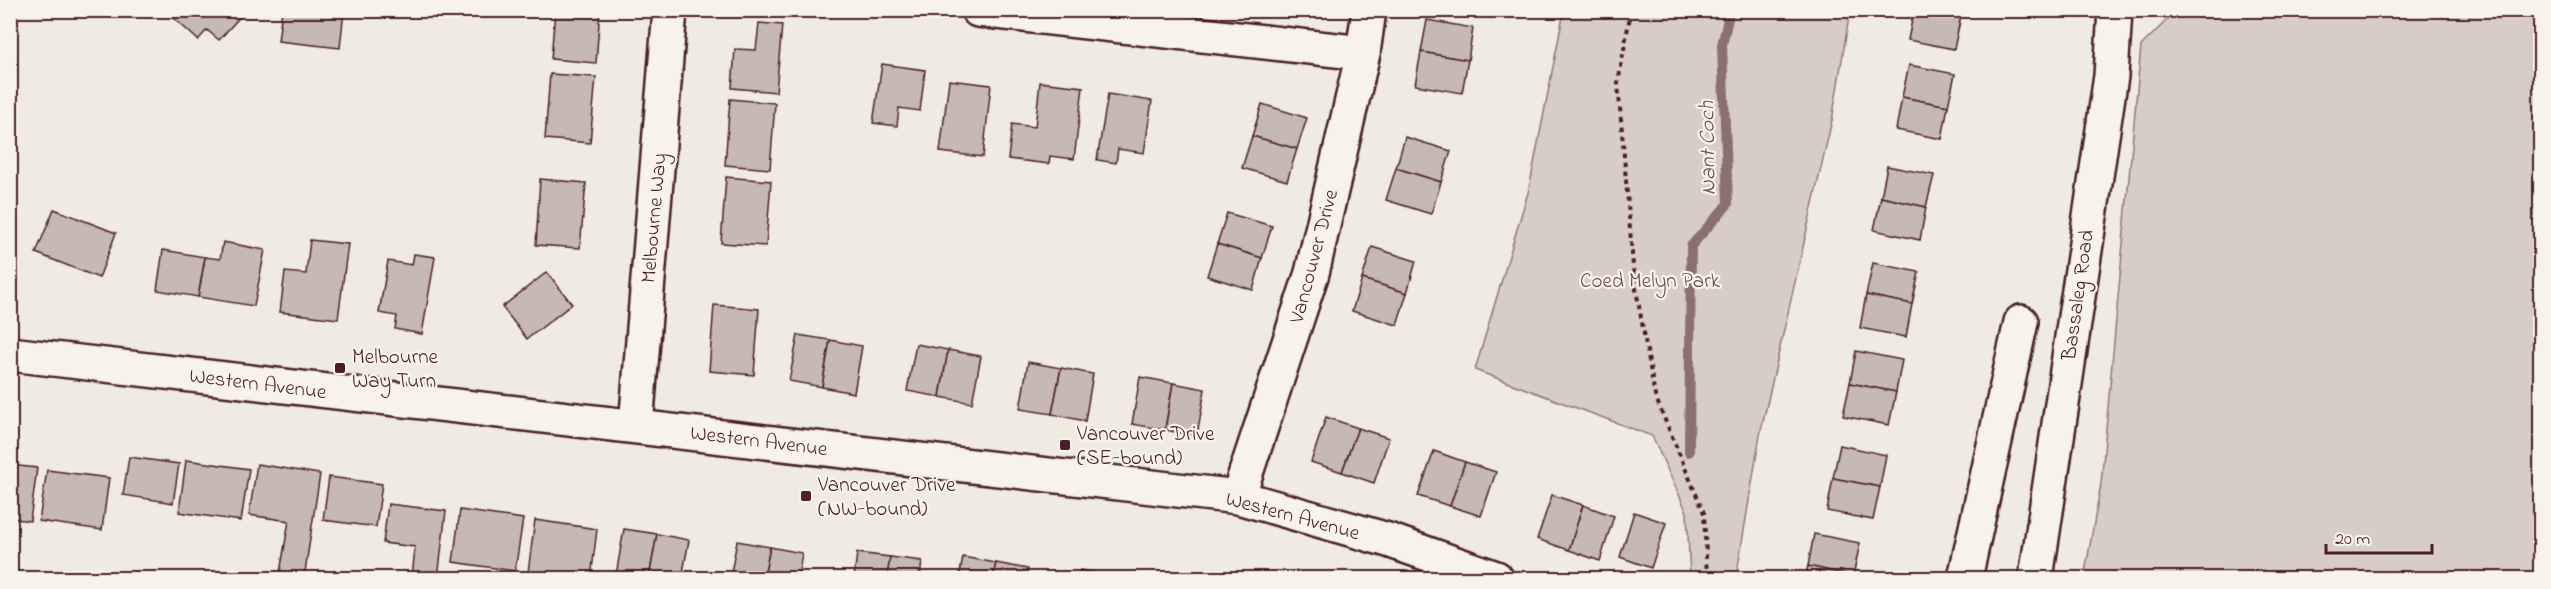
<svg xmlns="http://www.w3.org/2000/svg" width="2551" height="589" viewBox="0 0 2551 589" font-family="'Indie Flower',sans-serif">
  <style>
    .green { fill: #d8cdc6; stroke: #917678; stroke-width: 1.5 }
    .lines { fill: none; stroke-linecap: round; stroke-linejoin: round }
    .stream { stroke: #8b6f72; stroke-width: 10 }
    .building { fill: #c6b8b3; stroke: #4a1f2b; stroke-width: 1.5 }
    .minor-casing { stroke: #4a1f2b; stroke-width: 38 }
    .path { stroke: #4a1f2b; stroke-width: 4; stroke-dasharray: 4.5 4.5; stroke-linecap: butt }
    .minor { stroke: #f7f3e8; stroke-width: 33 }
    .poi-dot { fill: #4a1f2b; stroke: #f7f3e8; stroke-width: 2 }
    .labels { text-anchor: middle; stroke-width: 4.5; stroke-linejoin: round; paint-order: stroke }
    .street-label { font-size: 21px; fill: #4a1f2b; stroke: #f7f3e8 }
    .park-label { font-size: 21px; fill: #6e4a52; stroke: #f7f3e8 }
    .poi-label { font-size: 21px; fill: #4a1f2b; stroke: #f7f3e8; text-anchor: start }
    .water-label { font-size: 22px; font-style: italic; fill: #704e55; stroke: #f7f3e8 }
  </style>
  <rect width="100%" height="100%" fill="#f0ebe0"/>
  <filter id="ink" filterUnits="userSpaceOnUse"><feTurbulence type="fractalNoise" baseFrequency=".0167" numOctaves="2"/><feDisplacementMap in="SourceGraphic" scale="12" xChannelSelector="R" yChannelSelector="G"/><feConvolveMatrix kernelMatrix="1 2 1 2 8 2 1 2 1" color-interpolation-filters="sRGB"/></filter>
  <g filter="url(#ink)">
    <!-- green -->
    <g class="green">
      <path d="M1564,11H1850L1832,120L1760,435L1736,578H1690L1687,512L1652,436L1475,370L1529,189Z"/>
      <path d="M2176,11H2540V578H2084L2101,484L2141,46Z"/>
    </g>
    <g class="lines">
      <!-- stream -->
      <path class="stream" d="M1689,452L1691,246L1728,204L1722,45L1730,10"/>
    </g>
    <!-- building -->
    <g class="building">
      <path d="M165,10H246L219,40L207,30L198,40Z"/>
      <path d="M282,10H344L340,48L278,41Z"/>
      <path d="M555,10H600L596,63L551,59Z"/>
      <path d="M1914,10H1933L1961,16L1954,49L1908,40Z"/>
      <path d="M1933,10H1962L1961,16Z"/>
      <path d="M1427,20L1473,28L1468,60L1421,52Z"/>
      <path d="M759,23L782,25L776,92L732,88L735,49L756,50Z"/>
      <path d="M1421,52L1468,60L1462,93L1415,85Z"/>
      <path d="M882,64L925,70L920,111L899,108L897,126L873,123Z"/>
      <path d="M1909,65L1955,74L1948,106L1902,97Z"/>
      <path d="M550,74L596,77L590,143L545,139Z"/>
      <path d="M949,80L991,85L983,157L940,152Z"/>
      <path d="M1040,82L1083,87L1074,159L1050,156L1049,164L1008,159L1012,124L1035,127Z"/>
      <path d="M1108,94L1152,101L1144,153L1118,149L1116,163L1097,160Z"/>
      <path d="M1902,97L1948,106L1942,139L1896,130Z"/>
      <path d="M730,99L775,103L770,169L725,165Z"/>
      <path d="M1262,104L1307,118L1297,149L1252,136Z"/>
      <path d="M1252,136L1297,149L1287,181L1242,168Z"/>
      <path d="M1405,137L1451,151L1441,182L1396,168Z"/>
      <path d="M1887,166L1934,175L1926,207L1881,197Z"/>
      <path d="M1396,168L1441,182L1431,214L1386,200Z"/>
      <path d="M726,177L771,181L766,246L721,243Z"/>
      <path d="M540,179L586,183L580,248L536,245Z"/>
      <path d="M1881,197L1926,207L1920,240L1874,230Z"/>
      <path d="M54,209L116,233L99,278L36,253Z"/>
      <path d="M1227,213L1272,226L1262,258L1217,244Z"/>
      <path d="M310,240L348,244L338,319L280,312L285,272L306,274Z"/>
      <path d="M223,242L265,250L254,306L198,297L205,257L220,259Z"/>
      <path d="M1217,244L1262,258L1253,290L1207,276Z"/>
      <path d="M1372,247L1416,261L1407,293L1362,279Z"/>
      <path d="M163,250L205,257L198,297L157,290Z"/>
      <path d="M414,254L435,257L422,334L395,329L397,316L379,313L388,261L412,265Z"/>
      <path d="M1873,263L1919,272L1912,304L1866,295Z"/>
      <path d="M547,272L572,304L527,339L502,307Z"/>
      <path d="M1362,279L1407,293L1397,325L1352,311Z"/>
      <path d="M1866,295L1912,304L1906,337L1860,328Z"/>
      <path d="M714,305L759,309L754,375L709,371Z"/>
      <path d="M798,335L830,340L822,387L789,381Z"/>
      <path d="M830,340L862,346L854,393L822,387Z"/>
      <path d="M916,344L948,350L940,397L907,391Z"/>
      <path d="M948,350L981,356L972,403L940,397Z"/>
      <path d="M1856,351L1902,360L1896,392L1850,383Z"/>
      <path d="M1028,362L1061,368L1052,414L1020,409Z"/>
      <path d="M1061,368L1093,374L1085,421L1052,414Z"/>
      <path d="M1140,377L1173,383L1165,430L1132,424Z"/>
      <path d="M1173,383L1205,389L1197,436L1165,430Z"/>
      <path d="M1850,383L1896,392L1889,425L1843,416Z"/>
      <path d="M1326,417L1358,428L1342,472L1311,462Z"/>
      <path d="M1358,428L1389,438L1374,483L1342,472Z"/>
      <path d="M1840,445L1886,455L1880,487L1833,478Z"/>
      <path d="M1434,451L1465,462L1450,506L1418,496Z"/>
      <path d="M129,457L179,464L173,503L123,495Z"/>
      <path d="M186,460L249,469L241,521L179,512Z"/>
      <path d="M1465,462L1496,472L1481,516L1450,506Z"/>
      <path d="M257,464L320,474L304,578H279L289,521L249,515Z"/>
      <path d="M10,465L37,468L30,521L10,518Z"/>
      <path d="M47,470L109,478L102,530L39,521Z"/>
      <path d="M329,477L382,484L376,527L323,520Z"/>
      <path d="M1833,478L1880,487L1873,520L1827,511Z"/>
      <path d="M1552,495L1583,505L1569,550L1537,539Z"/>
      <path d="M388,504L446,511L438,578H412L415,547L383,543Z"/>
      <path d="M1583,505L1614,516L1600,561L1569,550Z"/>
      <path d="M460,510L523,519L515,571L453,562Z"/>
      <path d="M1634,512L1666,523L1651,568L1620,557Z"/>
      <path d="M535,520L597,529L591,578H572L528,572Z"/>
      <path d="M624,529L657,534L649,578L616,575Z"/>
      <path d="M657,534L689,540L682,578H649Z"/>
      <path d="M1814,534L1860,543L1853,576L1808,566Z"/>
      <path d="M737,541L770,547L764,578H730Z"/>
      <path d="M770,547L802,553L798,578H764Z"/>
      <path d="M857,553L890,557L887,578H854Z"/>
      <path d="M890,557L922,561L920,578H887Z"/>
      <path d="M963,557L996,563L993,578H959Z"/>
      <path d="M996,563L1028,569L1026,578H993Z"/>
      <path d="M1808,566L1853,576V578H1805Z"/>
      <path d="M1080,570L1113,576L1112,578H1078Z"/>
    </g>
    <g class="lines">
      <!-- minor casing -->
      <g class="minor-casing">
        <g id="minor">
          <path d="M978,10L1363,53"/>
          <path d="M10,354L1238,497L1388,540L1496,578"/>
          <path d="M636,426L670,10"/>
          <path d="M1238,497L1312,273L1363,53L1369,10"/>
          <path d="M1965,578L2021,322"/>
          <path d="M2036,578L2111,76L2115,10"/>
        </g>
      </g>
      <!-- path -->
      <path class="path" d="M1631,10L1618,83L1634,278L1655,396L1704,513L1707,578"/>
      <!-- minor -->
      <use href="#minor" class="minor"/>
    </g>
  </g>
  <!-- markers -->
  <g class="poi-dot">
    <rect x="334" y="362" width="12" height="12" rx="3"/>
    <rect x="1059" y="439" width="12" height="12" rx="3"/>
    <rect x="800" y="490" width="12" height="12" rx="3"/>
  </g>
  <g class="labels">
    <!-- street labels -->
    <g class="street-label">
      <text transform="translate(653 218) rotate(-85)" y="7">Melbourne Way</text>
      <text transform="translate(1313 256) rotate(-75)" y="7">Vancouver Drive</text>
      <text transform="translate(2077 295) rotate(-82)" y="7">Bassaleg Road</text>
      <text transform="translate(258 383) rotate(7)" y="7">Western Avenue</text>
      <text transform="translate(759 440) rotate(7)" y="7">Western Avenue</text>
      <text transform="translate(1293 515) rotate(15)" y="7">Western Avenue</text>
    </g>
    <!-- park labels -->
    <g class="park-label">
      <text x="1650" y="287">Coed Melyn Park</text>
    </g>
    <!-- poi labels -->
    <g class="poi-label">
      <text x="352" y="363">Melbourne<tspan x="352" dy="24">Way Turn</tspan></text>
      <text x="1077" y="440">Vancouver Drive<tspan x="1077" dy="24">(SE-bound)</tspan></text>
      <text x="818" y="491">Vancouver Drive<tspan x="818" dy="24">(NW-bound)</tspan></text>
    </g>
    <!-- water labels -->
    <g class="water-label">
      <text transform="translate(1706 148) rotate(-91)" y="8">Nant Coch</text>
    </g>
  </g>
  <!-- margin -->
  <rect width="2551" height="589" fill="none" stroke="#f7f3e8" stroke-width="36"/>
  <rect x="18" y="18" width="2515" height="553" fill="none" stroke="#4a1f2b" stroke-width="2" filter="url(#ink)"/>
  <!-- scale -->
  <path d="M2326 544v9h106v-9" fill="none" stroke="#4a1f2b" stroke-width="3"/>
  <text x="2335" y="544" font-size="18" fill="#4a1f2b" stroke="#f7f3e8" stroke-width="4.5" paint-order="stroke">20 m</text>
</svg>
